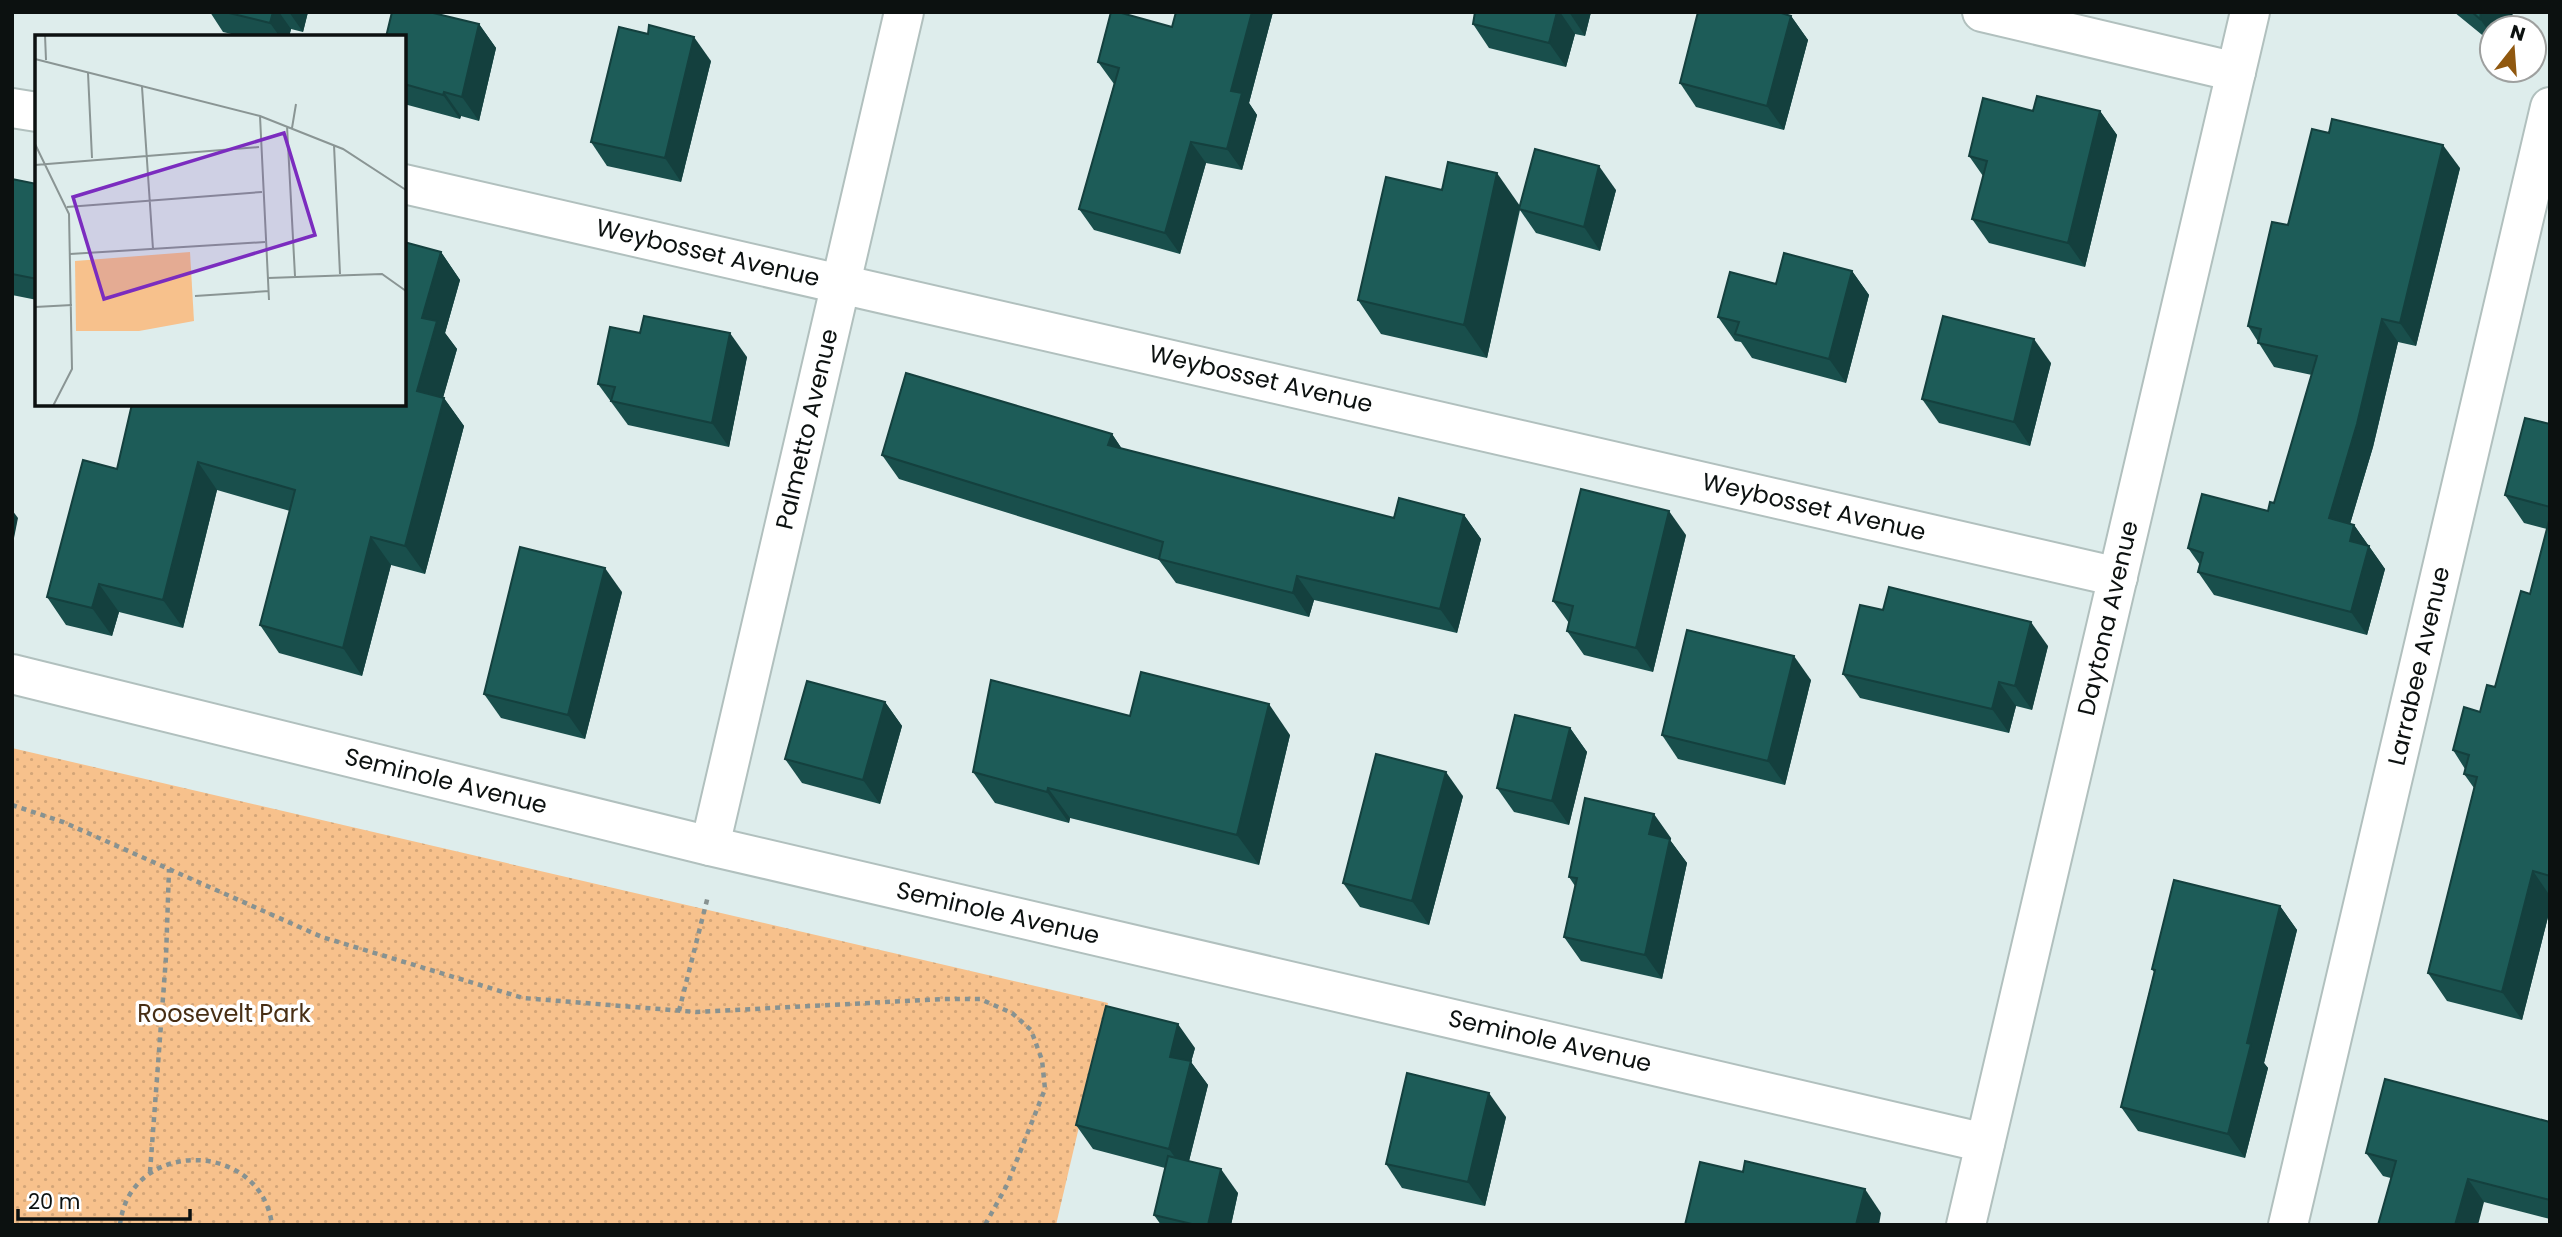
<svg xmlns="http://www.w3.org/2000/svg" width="2562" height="1237" viewBox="0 0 2562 1237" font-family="Poppins,sans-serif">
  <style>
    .park { fill: url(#park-dots) }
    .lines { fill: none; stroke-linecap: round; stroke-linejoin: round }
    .street-casing { stroke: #b1c0be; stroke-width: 42 }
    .path { stroke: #879291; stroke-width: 4.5; stroke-dasharray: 5 5; stroke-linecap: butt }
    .street { stroke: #fff; stroke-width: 38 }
    .wall { fill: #194f4c }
    .shaded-wall { fill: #14403e }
    .building { fill: #1d5c58; stroke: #14403e; stroke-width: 2 }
    .labels { text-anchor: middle; stroke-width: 7; stroke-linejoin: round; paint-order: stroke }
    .street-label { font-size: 24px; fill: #0c1110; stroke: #fff }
    .park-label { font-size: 24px; fill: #472e14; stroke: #fff }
    .inset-road { fill: none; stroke: #8a9594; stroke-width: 2 }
    .view { fill: #7b2cbf; fill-opacity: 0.15; stroke: #7b2cbf; stroke-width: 3.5 }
    .inset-edge { fill: none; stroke: #0c1110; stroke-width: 3.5 }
  </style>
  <defs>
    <pattern id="park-dots" width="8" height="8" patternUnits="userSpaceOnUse" patternTransform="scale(1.75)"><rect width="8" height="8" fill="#f7c18c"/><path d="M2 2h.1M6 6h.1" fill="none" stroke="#d3a578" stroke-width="1.8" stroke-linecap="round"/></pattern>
  </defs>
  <rect width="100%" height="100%" fill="#deedec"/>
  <!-- park -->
  <path class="park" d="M12,748L1108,1003L1056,1225H12Z"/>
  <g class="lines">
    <!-- street casing -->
    <g class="street-casing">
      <g id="street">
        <path d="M1982,12L2236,72"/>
        <path d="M12,108L37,112"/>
        <path d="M404,184L2118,577"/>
        <path d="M12,674L710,846L1985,1143"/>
        <path d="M710,846L904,12"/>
        <path d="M1966,1225L2250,12"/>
        <path d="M2288,1225L2550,107"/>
      </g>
    </g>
    <!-- path -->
    <g class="path">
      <path d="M12,805L63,822L322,937L523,998L696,1012L944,999H980L1012,1013L1031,1030L1042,1060L1045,1089L1007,1185L985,1225"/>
      <path d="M679,1011L708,896"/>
      <path d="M150,1172L166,957L169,869"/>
      <path d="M120,1225C129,1138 261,1139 272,1225"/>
    </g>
    <!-- street -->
    <use href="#street" class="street"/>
  </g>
  <!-- wall -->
  <g class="wall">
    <path d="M210,12H308L303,32L291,29L289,37H244L223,32Z"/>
    <path d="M1176,12H1273L1249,103L1257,115L1242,170L1206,163L1180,254L1094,230L1079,209L1114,84L1098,62L1172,27Z"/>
    <path d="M1475,12H1591L1585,36L1575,34L1566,67L1489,48L1473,24Z"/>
    <path d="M2454,12H2513L2509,28H2492V43Z"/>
    <path d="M1791,16L1808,40L1784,130L1696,107L1680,83Z"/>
    <path d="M479,24L496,48L479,121L461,116L460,119L404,104V37Z"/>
    <path d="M711,61L681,182L607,166L591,142Z"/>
    <path d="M2033,111H2100L2117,135L2085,267L1989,243L1972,219L1983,176L1969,156Z"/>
    <path d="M2460,168L2416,346L2398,342L2373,447L2350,524L2354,525L2385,569L2367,635L2214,595L2198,572L2200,565L2188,548L2268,511L2274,503L2312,375L2274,367L2248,326L2288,225Z"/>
    <path d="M12,179L37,184V300L12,295Z"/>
    <path d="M1442,190L1520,206L1616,190L1600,251L1536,233L1520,210L1487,358L1381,334L1358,300Z"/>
    <path d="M441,252L460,280L445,333L457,349L443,397L464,426L425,574L391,565L362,676L279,653L260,625L290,511L217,490L183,628L119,612L112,636L66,625L47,597L117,469L404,404Z"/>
    <path d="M1852,271L1869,295L1846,383L1752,358L1741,342L1735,341L1718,317Z"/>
    <path d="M747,357L729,447L628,425L598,384Z"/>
    <path d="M2051,363L2030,446L1939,423L1922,399Z"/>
    <path d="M2550,424V909L2522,1020L2447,1001L2428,973L2474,788L2464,774L2465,769L2453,750L2480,712L2495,687L2530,594L2547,529L2524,523L2505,495Z"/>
    <path d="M1112,434L1122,449L1394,518L1464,515L1481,539L1457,633L1314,600L1309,617L1176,583L1159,560L899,479L882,455Z"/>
    <path d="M1686,535L1653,672L1584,655L1567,631L1569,623L1553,601Z"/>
    <path d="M622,592L585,739L501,718L484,694Z"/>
    <path d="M2048,646L2032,710L2016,706L2009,733L1860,698L1843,674Z"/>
    <path d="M1811,680L1785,785L1678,759L1662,735Z"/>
    <path d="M885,702L902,726L880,804L802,783L785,759Z"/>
    <path d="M1130,716L1290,735L1259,865L1070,818L1069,823L995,803L973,772Z"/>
    <path d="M1570,728L1587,752L1569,825L1514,812L1497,788Z"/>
    <path d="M1463,796L1429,925L1360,907L1343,883Z"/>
    <path d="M1671,838L1670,840L1687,863L1662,979L1581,961L1564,937L1575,886L1569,877Z"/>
    <path d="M2280,906L2297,930L2264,1063L2268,1068L2245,1158L2138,1131L2121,1107L2154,972L2152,969Z"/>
    <path d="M1195,1048L1191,1062L1208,1085L1189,1161L1238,1193L1231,1225H1161L1154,1215L1165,1168L1093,1149L1076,1125Z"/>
    <path d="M1506,1117L1485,1206L1402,1188L1386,1164Z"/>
    <path d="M2550,1122V1219L2383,1176L2366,1153Z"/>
  </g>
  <!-- shaded-wall -->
  <g class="shaded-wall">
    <path d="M273,12H279L291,29L289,37H280L270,23Z"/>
    <path d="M289,12H308L303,32Z"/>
    <path d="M1252,12H1273L1249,103L1257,115L1242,170L1227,149L1231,91Z"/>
    <path d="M1557,12H1560L1575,34L1566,67L1549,43Z"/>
    <path d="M1569,12H1591L1585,36Z"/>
    <path d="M2481,12H2513L2509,28H2492V36L2480,19Z"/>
    <path d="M1791,16L1808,40L1784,130L1767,106Z"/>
    <path d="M479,24L496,48L479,121L462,97Z"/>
    <path d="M694,37L711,61L681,182L665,158Z"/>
    <path d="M444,92L461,116L460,119L443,95Z"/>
    <path d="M2100,111L2117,135L2085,267L2068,243Z"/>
    <path d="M1191,142L1206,163L1180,254L1165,233Z"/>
    <path d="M2443,145L2460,168L2416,346L2400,323Z"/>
    <path d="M1599,166L1616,190L1600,251L1584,227Z"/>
    <path d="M1497,173L1520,206L1487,358L1464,325Z"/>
    <path d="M441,252L460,280L445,333L457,349L437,419L417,391L422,318Z"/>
    <path d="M1852,271L1869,295L1846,383L1829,359Z"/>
    <path d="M2382,319L2398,342L2373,447L2345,541L2329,518Z"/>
    <path d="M730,333L747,357L729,447L712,423Z"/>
    <path d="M2034,339L2051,363L2030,446L2014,422Z"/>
    <path d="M444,398L464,426L425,574L405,546Z"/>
    <path d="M1112,434L1128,458L1108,445Z"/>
    <path d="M198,462L217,490L183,628L163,600Z"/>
    <path d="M12,510L18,518L12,548Z"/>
    <path d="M1669,511L1686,535L1653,672L1636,648Z"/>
    <path d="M1464,515L1481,539L1457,633L1440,609Z"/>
    <path d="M2354,525L2385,569L2367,635L2351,612L2350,541Z"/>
    <path d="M371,537L391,565L362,676L343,648Z"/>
    <path d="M605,568L622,592L585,739L568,715Z"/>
    <path d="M1297,576L1314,600L1309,617L1293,593Z"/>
    <path d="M99,584L119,612L112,636L92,608Z"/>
    <path d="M2031,622L2048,646L2032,710L2015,686Z"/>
    <path d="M1794,656L1811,680L1785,785L1768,761Z"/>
    <path d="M1999,682L2016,706L2009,733L1992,709Z"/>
    <path d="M885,702L902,726L880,804L863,780Z"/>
    <path d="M1269,704L1290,735L1259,865L1237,835Z"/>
    <path d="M1570,728L1587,752L1569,825L1552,801Z"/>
    <path d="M1446,772L1463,796L1429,925L1412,901Z"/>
    <path d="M1048,788L1070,818L1069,823L1047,792Z"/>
    <path d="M1654,814L1671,838L1670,840L1687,863L1662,979L1645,955L1649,834Z"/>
    <path d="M2533,871L2550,896V909L2522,1020L2502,992Z"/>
    <path d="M2280,906L2297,930L2264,1063L2268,1068L2245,1158L2228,1134L2247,1043Z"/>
    <path d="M1178,1024L1195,1048L1191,1062L1208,1085L1186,1173L1169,1149L1170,1057Z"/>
    <path d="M1489,1093L1506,1117L1485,1206L1468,1182Z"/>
    <path d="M1221,1169L1238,1193L1231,1225H1208Z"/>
    <path d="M2468,1179L2484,1202L2478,1225H2455Z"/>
    <path d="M1865,1189L1881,1213L1879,1225H1856Z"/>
  </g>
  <!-- building -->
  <g class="building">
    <path d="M225,12H273L270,23Z"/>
    <path d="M392,12H429L479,24L462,97L444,92L443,95L404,84V37H386Z"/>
    <path d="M1111,12H1118L1172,27L1176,12H1252L1231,91L1242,93L1227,149L1191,142L1165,233L1079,209L1119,68L1098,62Z"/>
    <path d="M1475,12H1557L1549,43L1473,24Z"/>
    <path d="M1698,12H1778L1791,16L1767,106L1680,83Z"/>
    <path d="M2472,12H2481L2480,19Z"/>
    <path d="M649,25L694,37L665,158L591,142L619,27L648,34Z"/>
    <path d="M2037,96L2100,111L2068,243L1972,219L1987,161L1969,156L1983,98L2033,111Z"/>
    <path d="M2332,119L2443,145L2400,323L2382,319L2357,424L2329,518L2354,525L2350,541L2369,546L2351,612L2198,572L2203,553L2188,548L2202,494L2268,511L2270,502L2274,503L2317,356L2258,343L2261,329L2248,326L2272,222L2288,225L2312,129L2329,133Z"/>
    <path d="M1535,149L1599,166L1584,227L1519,209Z"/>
    <path d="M1448,162L1497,173L1464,325L1358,300L1386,177L1442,190Z"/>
    <path d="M12,179L37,184V279L12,274Z"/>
    <path d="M404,242L441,252L422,318L437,321L417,391L444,398L405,546L371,537L343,648L260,625L295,490L198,462L163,600L99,584L92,608L47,597L83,460L117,469L132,404H404Z"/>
    <path d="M1784,253L1852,271L1829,359L1735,334L1739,322L1718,317L1730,272L1776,284Z"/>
    <path d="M644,316L730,333L712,423L611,401L615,387L598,384L610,327L640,333Z"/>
    <path d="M1943,316L2034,339L2014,422L1922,399Z"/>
    <path d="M906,373L1112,434L1108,445L1394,518L1399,498L1464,515L1440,609L1297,576L1293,593L1159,559L1163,542L882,455Z"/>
    <path d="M2525,418L2550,424V507L2505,495Z"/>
    <path d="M1581,489L1669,511L1636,648L1567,631L1573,606L1553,601Z"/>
    <path d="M2550,517V876L2533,871L2502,992L2428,973L2477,777L2464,774L2469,755L2453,750L2464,707L2480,712L2487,685L2495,687L2521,591L2530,594Z"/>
    <path d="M520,547L605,568L568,715L484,694Z"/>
    <path d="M1889,587L2031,622L2015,686L1999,682L1992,709L1843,674L1860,605L1883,610Z"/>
    <path d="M1687,630L1794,656L1768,761L1662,735Z"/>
    <path d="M1141,672L1269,704L1237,835L1048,788L1047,792L973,772L991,680L1130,716Z"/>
    <path d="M807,681L885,702L863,780L785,759Z"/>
    <path d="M1515,715L1570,728L1552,801L1497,788Z"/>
    <path d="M1376,754L1446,772L1412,901L1343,883Z"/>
    <path d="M1585,798L1654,814L1649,834L1670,839L1645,955L1564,937L1577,878L1569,877Z"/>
    <path d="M2174,880L2280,906L2247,1043L2251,1044L2228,1134L2121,1107L2155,970L2152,969Z"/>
    <path d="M1106,1006L1178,1024L1170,1057L1191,1061L1169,1149L1076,1125Z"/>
    <path d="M1407,1073L1489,1093L1468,1182L1386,1164Z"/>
    <path d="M2385,1079L2550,1122V1200L2468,1179L2455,1225H2378L2396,1161L2366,1153Z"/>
    <path d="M1168,1156L1221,1169L1208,1225H1196L1154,1215Z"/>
    <path d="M1745,1161L1865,1189L1856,1225H1685L1700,1162L1743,1172Z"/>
  </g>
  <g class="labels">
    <!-- street labels -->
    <g class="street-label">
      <text transform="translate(708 253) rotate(13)" y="8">Weybosset Avenue</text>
      <text transform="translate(1261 379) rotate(13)" y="8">Weybosset Avenue</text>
      <text transform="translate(807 429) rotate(-77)" y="8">Palmetto Avenue</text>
      <text transform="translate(1814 507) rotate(13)" y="8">Weybosset Avenue</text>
      <text transform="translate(2108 618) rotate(-77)" y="8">Daytona Avenue</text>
      <text transform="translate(2419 666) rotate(-77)" y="8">Larrabee Avenue</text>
      <text transform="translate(446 781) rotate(14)" y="8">Seminole Avenue</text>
      <text transform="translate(998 913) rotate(13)" y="8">Seminole Avenue</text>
      <text transform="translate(1550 1041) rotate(13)" y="8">Seminole Avenue</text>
    </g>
    <!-- park labels -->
    <g class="park-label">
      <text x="224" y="1022">Roosevelt Park</text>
    </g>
  </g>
  <!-- overview -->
  <g transform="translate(35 35)">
    <rect width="371" height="371" fill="#deedec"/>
    <path d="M155,217L159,286L104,296H41L40,226Z" fill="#f7c18c"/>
    <path class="inset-road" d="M10,0L11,25M0,24L225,81L308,114L371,155M53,38L57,123M107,52L118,214M225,81L234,265M252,91L260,241M257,93L261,69M0,109L34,179L37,334L18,371M299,110L305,239M0,130L224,112M32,172L227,157M35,219L230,207M233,243L347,239L371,256M160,261L234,256M0,272L37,270"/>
    <path class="view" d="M249,98L280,200L69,264L38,162Z"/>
    <rect width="371" height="371" class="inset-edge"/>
  </g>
  <!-- border -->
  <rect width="2562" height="1237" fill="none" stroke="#0c1110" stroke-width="28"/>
  <!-- north arrow -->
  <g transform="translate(2513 49) rotate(17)"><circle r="33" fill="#ffffff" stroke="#9ea09f" stroke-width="2"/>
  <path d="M0-5L12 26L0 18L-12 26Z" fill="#90580f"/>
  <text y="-10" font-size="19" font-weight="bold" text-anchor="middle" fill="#0c1110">N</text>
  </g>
  <!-- scale -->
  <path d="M18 1209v10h172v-10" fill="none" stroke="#0c1110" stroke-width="3.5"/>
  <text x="28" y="1209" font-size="21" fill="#0c1110" stroke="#ffffff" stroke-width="5" paint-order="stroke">20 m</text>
</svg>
